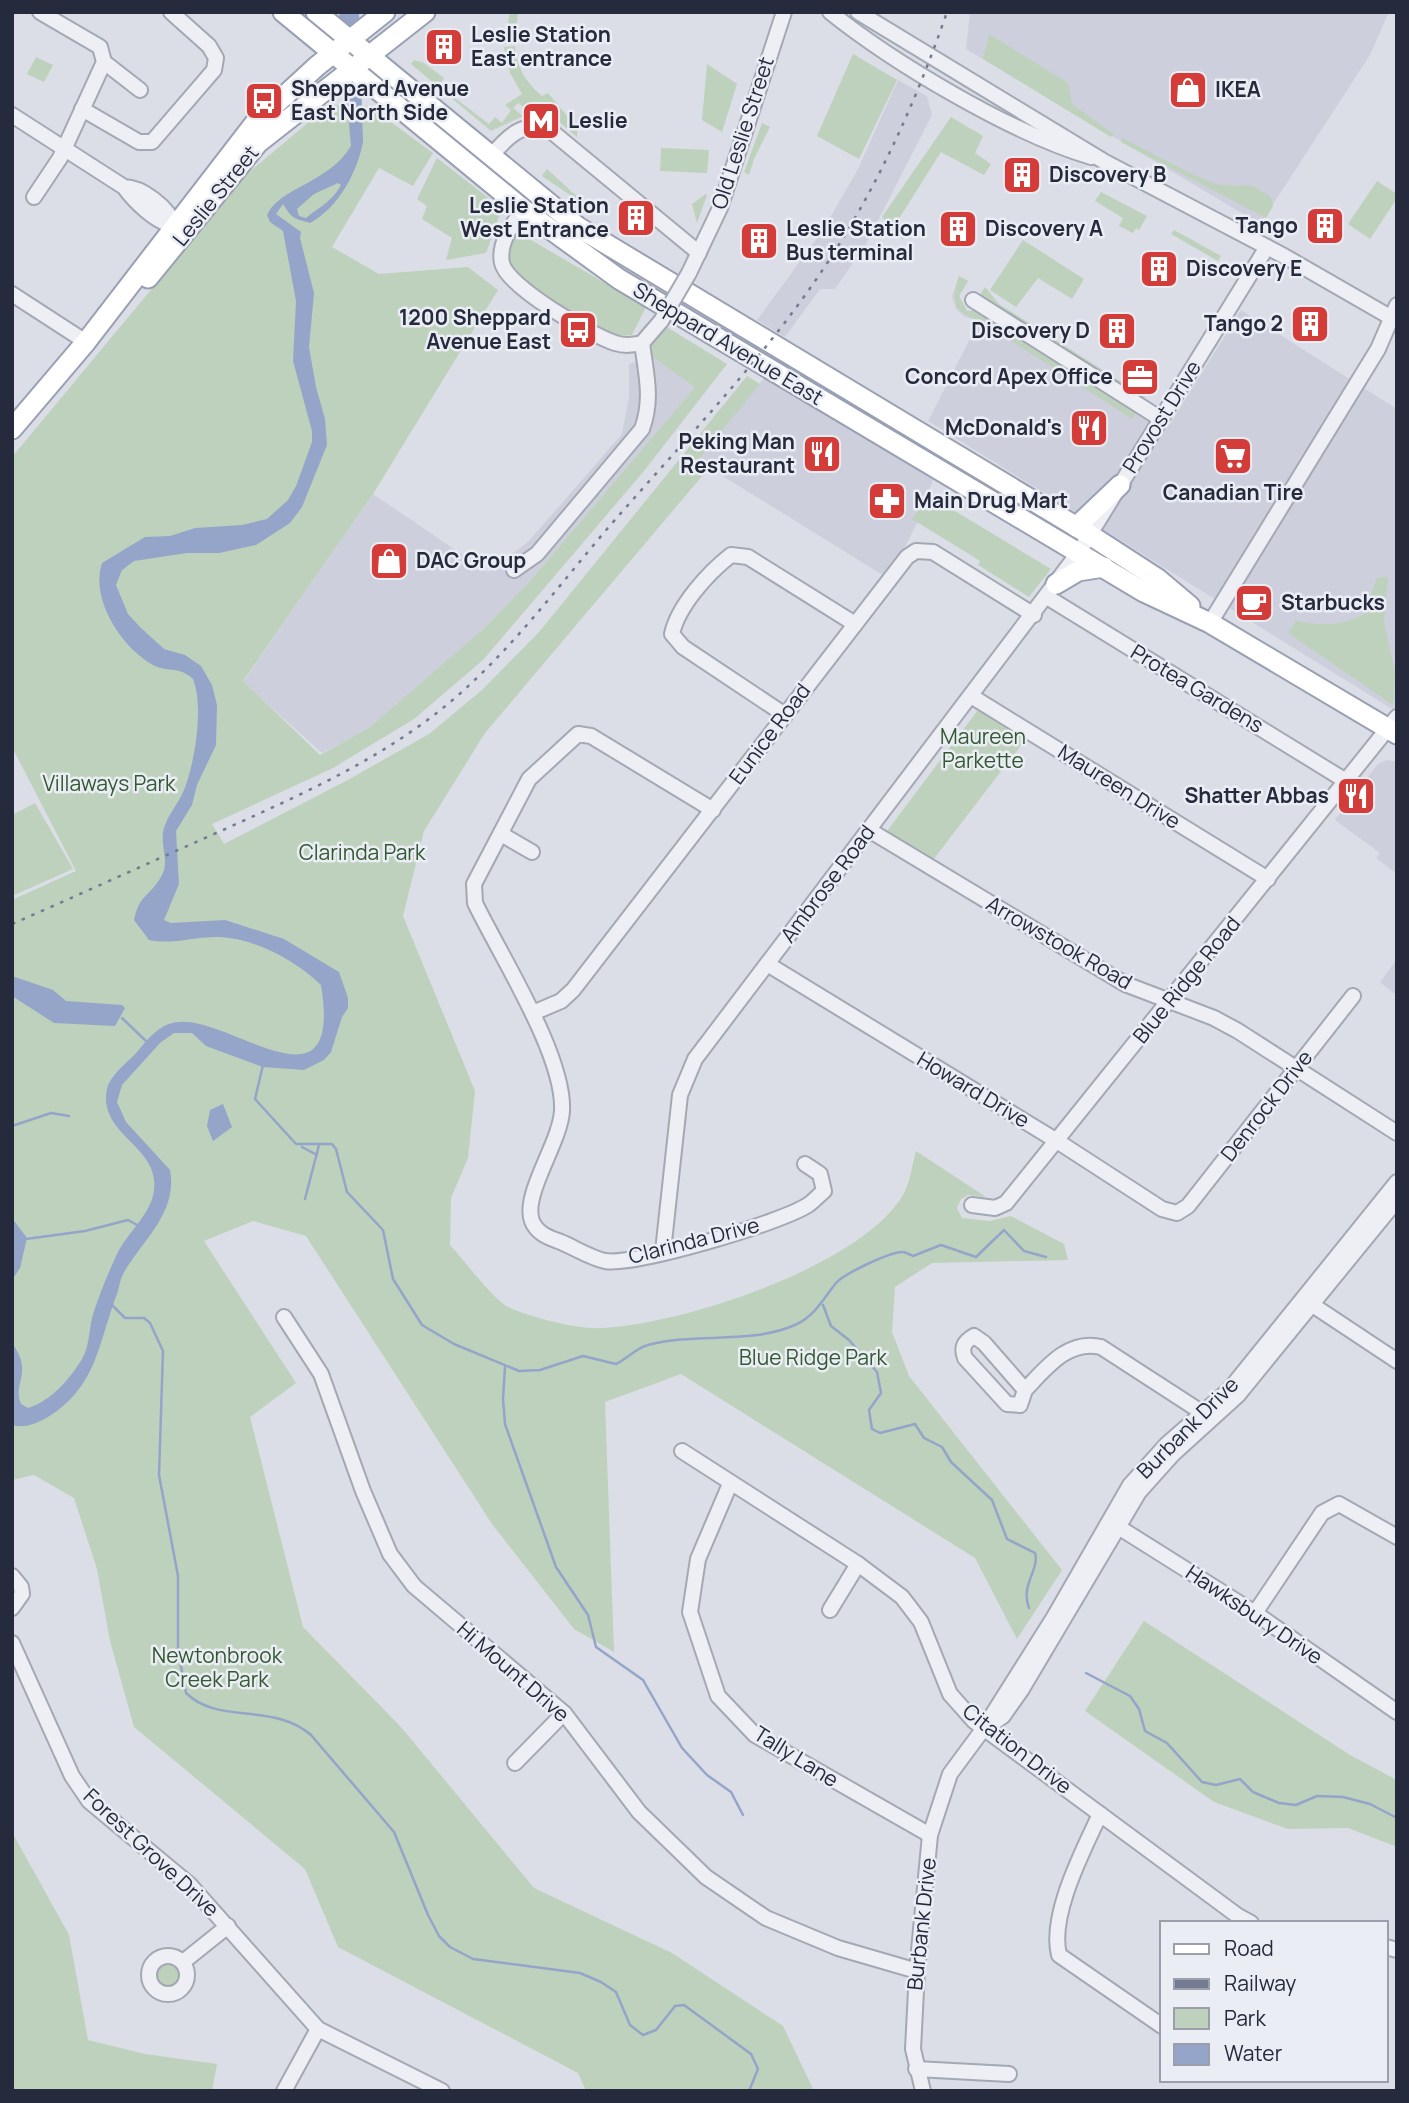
<svg xmlns="http://www.w3.org/2000/svg" width="1409" height="2103" viewBox="0 0 1409 2103" font-family="Manrope,sans-serif">
  <style>
    .built { fill: #cdd0dc }
    .green { fill: #bed1bc }
    .water { fill: #94a5c9; fill-rule: evenodd }
    .lines { fill: none; stroke-linecap: round; stroke-linejoin: round }
    .stream { stroke: #94a5c9; stroke-width: 2.5 }
    .minor-casing { stroke: #a4a8b3; stroke-width: 18 }
    .major-casing { stroke: #9aa0b3; stroke-width: 23 }
    .minor { stroke: #eeeff5; stroke-width: 14 }
    .major { stroke: #fff; stroke-width: 19 }
    .rail { stroke: #747a90; stroke-width: 2.5; stroke-dasharray: 3.5 7; stroke-linecap: butt }
    .minor-bridge-casing { stroke: #a4a8b3; stroke-width: 18; stroke-linecap: butt }
    .minor-bridge { stroke: #eeeff5; stroke-width: 14 }
    .labels { text-anchor: middle; stroke-width: 5; stroke-linejoin: round; paint-order: stroke }
    .poi-label { font-size: 21px; font-weight: bold; fill: #252a3d; stroke: #ebedf4; text-anchor: start }
    .street-label { font-size: 21px; fill: #252a3d; stroke: #ebedf4 }
    .park-label { font-size: 21px; fill: #335932; stroke: #ebedf4 }
  </style>
  <rect width="100%" height="100%" fill="#dbdee6"/>
  <!-- built -->
  <g class="built">
    <path d="M970,12H1389L1370,55L1260,224L966,49Z"/>
    <path d="M898,80L927,96L932,115L865,246L835,289H820L785,337L757,320L823,230L858,169Z"/>
    <path d="M959,276L968,281L959,296L967,311L983,310L1170,424L1241,310L1397,409V712L928,421L979,321L965,317L956,309L952,296Z"/>
    <path d="M651,356L696,386L529,582L482,630L369,729L322,753L243,682L373,494L488,572L528,542L622,434L629,398V364Z"/>
    <path d="M766,376L934,477L920,517L889,579L697,460Z"/>
    <path d="M1387,760L1397,762V874L1376,858L1380,853L1335,820L1378,764Z"/>
    <path d="M1397,959V996L1380,982Z"/>
  </g>
  <!-- green -->
  <g class="green">
    <path d="M510,12H518L515,44H504Z"/>
    <path d="M989,34L1068,83L1072,104L1114,134L1111,137L983,59Z"/>
    <path d="M515,46C516,68 527,83 542,96L548,93L577,128V137L545,110L526,116L528,110L518,103L513,108L523,116L491,131L411,64L414,60L424,63L444,78L439,86L489,124L495,117L502,123L511,110L505,105L522,94L510,73L504,47Z"/>
    <path d="M853,54L897,80L859,159L817,136Z"/>
    <path d="M36,57L53,65L44,82L27,74Z"/>
    <path d="M707,64L737,84L722,132L702,120Z"/>
    <path d="M329,105L369,106L433,153L413,186L379,168L332,247L379,274L468,267L498,290L373,494L243,681L320,755L369,728L482,630L530,581L695,387L651,356V346L665,326L727,364L644,471L483,660L414,719L333,768L212,824L224,844L346,781L429,734L482,690L540,631L747,376L760,384L698,460L703,475L485,733L424,831L403,916L475,1091L468,1158L451,1198L450,1245C463,1259 493,1299 508,1307C529,1317 579,1330 602,1328C684,1324 857,1267 902,1197C910,1184 912,1165 916,1151L986,1197L968,1195L961,1199L957,1208L962,1218L990,1221L1011,1216L1064,1244L1068,1260L932,1263L895,1287L892,1332L909,1376L1062,1570L1017,1639L975,1558L681,1374L605,1402L614,1652L574,1629L492,1524L306,1236L253,1221L204,1241L296,1383L250,1417L303,1627L401,1727L534,1888L672,1953L783,2026L814,2091H586L578,2073L338,1947L305,1869L134,1727L110,1641L97,1569L74,1498L34,1475L12,1480V900L76,871L12,747V457L248,173Z"/>
    <path d="M951,117L983,136L975,153L991,164L984,175L941,152L900,217L903,240L882,217Z"/>
    <path d="M762,123L770,127L754,159L749,175L744,172Z"/>
    <path d="M1122,138L1196,176L1219,185L1253,186L1271,197L1273,206L1266,218L1121,142Z"/>
    <path d="M661,148L709,150L707,173L660,171Z"/>
    <path d="M437,158L500,207V214L486,253L446,260L452,238L422,219L427,206L417,199Z"/>
    <path d="M547,169L573,193L597,207L573,197L542,176Z"/>
    <path d="M1377,181L1397,194V198L1370,239L1348,224Z"/>
    <path d="M1101,192L1147,216L1139,230L1136,228L1133,233L1119,226L1123,218L1095,201Z"/>
    <path d="M706,194L707,195L697,223L692,204Z"/>
    <path d="M1174,230L1221,256L1218,261L1171,234Z"/>
    <path d="M519,233L646,307L632,335L613,336L519,280L508,265V244Z"/>
    <path d="M1023,240L1084,279L1072,299L1038,278L1016,307L990,290Z"/>
    <path d="M959,276L968,281L959,296L967,311L983,310L1141,406L1132,419L979,320C953,313 951,301 959,276Z"/>
    <path d="M985,287L999,304L1145,397L1142,402L978,298Z"/>
    <path d="M930,496L1051,569L1029,597L978,565L980,561L912,519Z"/>
    <path d="M1388,577L1384,622L1395,673L1393,705L1288,633L1296,621C1321,626 1340,626 1363,615L1377,578Z"/>
    <path d="M978,710L1025,740L933,860L887,831Z"/>
    <path d="M35,803L73,869L12,896V815Z"/>
    <path d="M1144,1621L1350,1755L1397,1780V1847L1348,1828L1288,1829L1214,1802L1085,1711Z"/>
    <path d="M12,1832L69,1935L88,2040L145,2054L217,2064L212,2091H12Z"/>
    <circle cx="168" cy="1975" r="12"/>
  </g>
  <!-- water -->
  <g class="water">
    <path d="M339,12H359L363,142C357,173 338,208 310,223C292,218 292,218 283,204L276,214L301,232L300,238L314,293L309,347L316,387L325,419L327,445L302,507L290,523L256,545L219,553H187L134,561L122,570L116,585L128,614L140,627L164,649L185,655L201,666L212,685L217,705L216,745L197,785L192,805L176,831L179,884L164,920L171,923L225,920L284,939L339,972L348,998V1008L342,1017L331,1052L324,1060L304,1070L263,1067L206,1046L192,1033H174L160,1043L122,1085L117,1102L126,1122L170,1170C178,1213 142,1240 123,1274C119,1282 119,1291 115,1299C98,1347 95,1388 48,1417C37,1423 25,1429 12,1425V1343C34,1373 12,1382 21,1404L28,1408C51,1401 69,1380 82,1359C89,1348 89,1331 92,1318C97,1300 109,1271 117,1254C129,1229 158,1210 154,1179C150,1144 98,1131 107,1089C110,1075 128,1062 137,1052C148,1039 160,1023 179,1022C232,1017 343,1119 321,985C297,961 254,938 219,937C196,936 172,945 149,940L134,920C139,894 152,895 162,875C170,859 159,845 164,828C168,814 179,803 184,790C195,763 204,706 193,679C178,665 167,673 153,665C121,647 90,599 102,563L145,537L170,536L195,528L242,525L267,519L288,500L296,486L312,442V431L293,361L296,301L283,231L270,222L267,215C280,187 329,183 351,146ZM338,183L341,185C333,201 319,207 306,218L299,216L297,209L314,194Z"/>
    <path d="M12,976L53,990L66,1001L122,1005L125,1008L115,1026L54,1023L12,996Z"/>
    <path d="M223,1104L232,1127L213,1141L207,1126L210,1110Z"/>
    <path d="M12,1218L27,1238L20,1268L12,1280Z"/>
  </g>
  <g class="lines">
    <!-- stream -->
    <g class="stream">
      <path d="M122,1018L147,1042"/>
      <path d="M263,1065L255,1099L296,1144H332L336,1149L347,1192L383,1230L393,1279L422,1325L454,1344L519,1371L540,1370L583,1356L616,1364C627,1359 636,1348 648,1345C696,1332 749,1345 795,1325C815,1316 823,1299 836,1283C844,1274 891,1251 903,1252C905,1252 911,1255 913,1256L941,1245L976,1257L1004,1230L1024,1251L1046,1257"/>
      <path d="M12,1126L51,1113L69,1116"/>
      <path d="M302,1147L317,1155"/>
      <path d="M305,1199L319,1145"/>
      <path d="M26,1239L85,1231L128,1220L139,1226"/>
      <path d="M112,1305L125,1318H144L150,1323L163,1351L159,1475L178,1576V1650L186,1693C218,1725 273,1702 311,1735L394,1832L428,1915L439,1936L450,1947L473,1959L580,1973L601,1982L616,1992L630,2025L643,2035L656,2030L675,2006L684,2005L751,2054L758,2069L749,2091"/>
      <path d="M823,1305L831,1326L849,1340L877,1372L881,1393L869,1410L872,1429L880,1433L915,1424L924,1438L942,1447L951,1462L992,1500L1007,1539L1035,1553C1040,1569 1020,1585 1029,1608"/>
      <path d="M505,1367L503,1399L505,1424L556,1567L588,1615L596,1647L643,1680L682,1748L707,1775L731,1792L743,1815"/>
      <path d="M1086,1673L1130,1696L1139,1709L1145,1731L1167,1743L1202,1782L1216,1785L1240,1779L1253,1792L1279,1803L1296,1805L1317,1796L1343,1797L1370,1804L1397,1818"/>
    </g>
    <!-- minor casing -->
    <g class="minor-casing">
      <g id="minor">
        <path d="M830,12C895,64 1011,133 1091,157"/>
        <path d="M858,12L1105,162L1284,256L1397,321"/>
        <path d="M104,62L140,90"/>
        <path d="M82,109L139,142H152L214,70L216,58L209,46L171,12"/>
        <path d="M12,115L124,187C134,201 157,224 174,225C169,208 142,187 124,187"/>
        <path d="M492,155C508,136 525,119 551,131L699,253"/>
        <path d="M34,197L60,158L104,62L100,47L40,12"/>
        <path d="M524,210C512,223 498,244 502,263C507,287 591,335 615,343C625,346 632,345 642,343L661,321"/>
        <path d="M689,273L720,208L784,12"/>
        <path d="M12,294L86,342"/>
        <path d="M973,300L1161,419"/>
        <path d="M514,570L537,554L642,429C653,399 646,374 642,343"/>
        <path d="M1047,597L1346,781"/>
        <path d="M1210,623L1378,349L1397,305"/>
        <path d="M971,696L1268,879"/>
        <path d="M785,715L683,647L672,634C678,606 708,573 731,555L748,557L855,624"/>
        <path d="M713,810L591,736L578,734L529,779L474,884L475,903C500,955 565,1056 562,1111C560,1143 522,1195 532,1221C537,1234 550,1238 561,1242C575,1248 591,1258 605,1261C636,1266 780,1223 808,1205C814,1201 819,1195 824,1191L820,1174L805,1164"/>
        <path d="M869,830L1125,984L1214,1018L1238,1031L1397,1133"/>
        <path d="M501,834L532,852"/>
        <path d="M769,965L1057,1141L1162,1209L1177,1213L1188,1206L1353,996"/>
        <path d="M533,1013L561,1001L573,990L907,557L916,551L933,552L1034,615"/>
        <path d="M972,1205L995,1208L1006,1203L1397,717"/>
        <path d="M663,1251L680,1095L695,1059L1079,552L1267,247"/>
        <path d="M1305,1300L1397,1361"/>
        <path d="M284,1317L321,1374L363,1491L390,1554L414,1586L564,1713L639,1812L706,1877L766,1918L838,1948L917,1971"/>
        <path d="M1025,1390L1020,1405L1007,1404L965,1358C961,1347 964,1342 974,1336L984,1343L1025,1390C1046,1368 1068,1339 1101,1347L1209,1417"/>
        <path d="M682,1451L858,1564L902,1597L921,1622L950,1694L974,1721L1238,1916L1251,1923"/>
        <path d="M730,1484L698,1559L690,1612L718,1696L755,1735L930,1835"/>
        <path d="M1112,1523L1255,1613L1397,1712"/>
        <path d="M12,1576L21,1587L22,1594L12,1608"/>
        <path d="M830,1610L858,1564"/>
        <path d="M1255,1613L1322,1513L1339,1504L1397,1537"/>
        <path d="M12,1643L72,1776L89,1801L190,1885L318,2029L442,2091"/>
        <path d="M986,1728L1003,1716L1022,1689L1139,1492L1173,1454L1238,1395L1397,1200"/>
        <path d="M515,1763L564,1713"/>
        <path d="M1100,1814C1083,1851 1049,1915 1059,1955L1162,2026"/>
        <path d="M1386,1947L1397,1950"/>
        <circle cx="168" cy="1975" r="19"/>
        <path d="M183,1962L228,1926"/>
        <path d="M916,2069L1009,2074"/>
        <path d="M284,2091L318,2029"/>
        <path d="M923,2091L913,2049L917,1971L930,1835L950,1774L984,1728L1054,1617L1130,1485L1167,1444L1230,1389L1397,1182"/>
      </g>
    </g>
    <!-- major casing -->
    <g class="major-casing">
      <g id="major">
        <path d="M283,12L524,210L619,279L1144,592L1210,623L1397,734"/>
        <path d="M316,12L578,227L1090,535L1158,579L1190,606"/>
        <path d="M148,278L258,143L425,12"/>
        <path d="M12,429L86,342L254,124L317,66L385,12"/>
        <path d="M1076,527L1120,485"/>
        <path d="M1056,584L1078,571L1104,567"/>
      </g>
    </g>
    <!-- minor -->
    <use href="#minor" class="minor"/>
    <!-- major -->
    <use href="#major" class="major"/>
    <!-- rail -->
    <path class="rail" d="M12,924C83,893 153,861 223,830C289,800 355,771 415,729C493,675 546,601 607,529C685,439 771,352 835,251C883,175 918,96 947,12"/>
    <!-- minor-bridge casing -->
    <g class="minor-bridge-casing">
      <path id="minor-bridge" d="M661,321L689,273"/>
    </g>
    <!-- minor-bridge -->
    <use href="#minor-bridge" class="minor-bridge"/>
  </g>
  <!-- icons -->
  <defs>
    <g id="building-square" transform="scale(2.0125)"><rect x="-9" y="-9" width="18" height="18" rx="4" fill="#d33c39" stroke="#ebedf4"/><path d="M-4-6H4V6H1V3H-1V6H-4ZM-2.5-4.3h1.7v1.8h-1.7ZM.8-4.3h1.7v1.8H.8ZM-2.5-1h1.7V.8h-1.7ZM.8-1h1.7V.8H.8Z" fill="#fff"/></g>
    <g id="shop-square" transform="scale(2.0125)"><rect x="-9" y="-9" width="18" height="18" rx="4" fill="#d33c39" stroke="#ebedf4"/><path d="M-5-2.5h2.3a2.7 3.5 0 0 1 5.4 0H5L5.5 6h-11ZM-1.5-2.5h3a1.5 2.3 0 0 0-3 0Z" fill="#fff"/></g>
    <g id="bus-square" transform="scale(2.0125)"><rect x="-9" y="-9" width="18" height="18" rx="4" fill="#d33c39" stroke="#ebedf4"/><path d="M-5-6H5V4H4V6H2V4H-2V6H-4V4H-5ZM-3.5-4V0h7V-4ZM-3.5 1.2v1.5H-2V1.2ZM2 1.2v1.5H3.5V1.2Z" fill="#fff"/></g>
    <g id="metro-square" transform="scale(2.0125)"><rect x="-9" y="-9" width="18" height="18" rx="4" fill="#d33c39" stroke="#ebedf4"/><path d="M-5.5 5V-5H-3L0 0L3-5H5.5V5H3V-.5L0 4L-3-.5V5Z" fill="#fff"/></g>
    <g id="office-square" transform="scale(2.0125)"><rect x="-9" y="-9" width="18" height="18" rx="4" fill="#d33c39" stroke="#ebedf4"/><path d="M-6-3h4V-5.5h4V-3h4V5H-6ZM-1-4.5V-3h2v-1.5ZM-6 0V1H6V0Z" fill="#fff"/></g>
    <g id="restaurant-square" transform="scale(2.0125)"><rect x="-9" y="-9" width="18" height="18" rx="4" fill="#d33c39" stroke="#ebedf4"/><path d="M-5-6h1v4h1v-4h1v4h1v-4h1v5L-1.5 .5V6h-2V.5L-5-1ZM5-6V6H3V1.5H1.5Q1.5-4 5-6Z" fill="#fff"/></g>
    <g id="supermarket-square" transform="scale(2.0125)"><rect x="-9" y="-9" width="18" height="18" rx="4" fill="#d33c39" stroke="#ebedf4"/><path d="M-6-5.5h2.5l.6 2H6L4.5 2H-2.5L-4.4-4H-6ZM-1.5 3.2a1.3 1.3 0 1 0 .1 0ZM3 3.2a1.3 1.3 0 1 0 .1 0Z" fill="#fff"/></g>
    <g id="pharmacy-square" transform="scale(2.0125)"><rect x="-9" y="-9" width="18" height="18" rx="4" fill="#d33c39" stroke="#ebedf4"/><path d="M-2-6h4v4h4v4h-4v4h-4v-4h-4v-4h4Z" fill="#fff"/></g>
    <g id="cafe-square" transform="scale(2.0125)"><rect x="-9" y="-9" width="18" height="18" rx="4" fill="#d33c39" stroke="#ebedf4"/><path d="M-5.5-4.5H6V0H3Q3 3.5 0 3.5H-2.5Q-5.5 3.5-5.5 0ZM3-3.2v2h1.7v-2ZM-6 4.5H4V6H-6Z" fill="#fff"/></g>
  </defs>
  <g fill-rule="evenodd">
    <use href="#building-square" x="444" y="47"/>
    <use href="#shop-square" x="1188" y="90"/>
    <use href="#bus-square" x="264" y="101"/>
    <use href="#metro-square" x="541" y="121"/>
    <use href="#building-square" x="1022" y="175"/>
    <use href="#building-square" x="636" y="218"/>
    <use href="#building-square" x="1325" y="226"/>
    <use href="#building-square" x="958" y="229"/>
    <use href="#building-square" x="759" y="241"/>
    <use href="#building-square" x="1159" y="269"/>
    <use href="#building-square" x="1310" y="324"/>
    <use href="#bus-square" x="578" y="330"/>
    <use href="#building-square" x="1117" y="331"/>
    <use href="#office-square" x="1140" y="377"/>
    <use href="#restaurant-square" x="1089" y="428"/>
    <use href="#restaurant-square" x="822" y="454"/>
    <use href="#supermarket-square" x="1233" y="456"/>
    <use href="#pharmacy-square" x="887" y="501"/>
    <use href="#shop-square" x="389" y="561"/>
    <use href="#cafe-square" x="1254" y="603"/>
    <use href="#restaurant-square" x="1356" y="796"/>
  </g>
  <g class="labels">
    <!-- poi labels -->
    <g class="poi-label">
      <text x="471" y="42">Leslie Station<tspan x="471" dy="24">East entrance</tspan></text>
      <text x="291" y="96">Sheppard Avenue<tspan x="291" dy="24">East North Side</tspan></text>
      <text x="1215" y="97">IKEA</text>
      <text x="568" y="128">Leslie</text>
      <text x="1049" y="182">Discovery B</text>
      <text x="609" y="213" text-anchor="end">Leslie Station<tspan x="609" dy="24">West Entrance</tspan></text>
      <text x="1298" y="233" text-anchor="end">Tango</text>
      <text x="786" y="236">Leslie Station<tspan x="786" dy="24">Bus terminal</tspan></text>
      <text x="985" y="236">Discovery A</text>
      <text x="1186" y="276">Discovery E</text>
      <text x="551" y="325" text-anchor="end">1200 Sheppard<tspan x="551" dy="24">Avenue East</tspan></text>
      <text x="1283" y="331" text-anchor="end">Tango 2</text>
      <text x="1090" y="338" text-anchor="end">Discovery D</text>
      <text x="1113" y="384" text-anchor="end">Concord Apex Office</text>
      <text x="1062" y="435" text-anchor="end">McDonald's</text>
      <text x="795" y="449" text-anchor="end">Peking Man<tspan x="795" dy="24">Restaurant</tspan></text>
      <text x="1233" y="500" text-anchor="middle">Canadian Tire</text>
      <text x="914" y="508">Main Drug Mart</text>
      <text x="416" y="568">DAC Group</text>
      <text x="1281" y="610">Starbucks</text>
      <text x="1329" y="803" text-anchor="end">Shatter Abbas</text>
    </g>
    <!-- street labels -->
    <g class="street-label">
      <text transform="translate(743 133) rotate(-72)" y="7">Old Leslie Street</text>
      <text transform="translate(216 196) rotate(-51)" y="7">Leslie Street</text>
      <text transform="translate(728 344) rotate(31)" y="7">Sheppard Avenue East</text>
      <text transform="translate(1162 417) rotate(-58)" y="7">Provost Drive</text>
      <text transform="translate(1197 689) rotate(31)" y="7">Protea Gardens</text>
      <text transform="translate(770 734) rotate(-53)" y="7">Eunice Road</text>
      <text transform="translate(1119 787) rotate(32)" y="7">Maureen Drive</text>
      <text transform="translate(828 884) rotate(-53)" y="7">Ambrose Road</text>
      <text transform="translate(1059 943) rotate(30)" y="7">Arrowstook Road</text>
      <text transform="translate(1187 980) rotate(-51)" y="7">Blue Ridge Road</text>
      <text transform="translate(973 1090) rotate(31)" y="7">Howard Drive</text>
      <text transform="translate(1267 1106) rotate(-52)" y="7">Denrock Drive</text>
      <text transform="translate(694 1241) rotate(-14)" y="7">Clarinda Drive</text>
      <text transform="translate(1188 1428) rotate(-45)" y="7">Burbank Drive</text>
      <text transform="translate(1254 1615) rotate(34)" y="7">Hawksbury Drive</text>
      <text transform="translate(513 1672) rotate(41)" y="7">Hi Mount Drive</text>
      <text transform="translate(1017 1749) rotate(38)" y="7">Citation Drive</text>
      <text transform="translate(796 1757) rotate(32)" y="7">Tally Lane</text>
      <text transform="translate(151 1853) rotate(43)" y="7">Forest Grove Drive</text>
      <text transform="translate(922 1924) rotate(-84)" y="7">Burbank Drive</text>
    </g>
    <!-- park labels -->
    <g class="park-label">
      <text x="983" y="744">Maureen<tspan x="983" dy="24">Parkette</tspan></text>
      <text x="109" y="791">Villaways Park</text>
      <text x="362" y="860">Clarinda Park</text>
      <text x="813" y="1365">Blue Ridge Park</text>
      <text x="217" y="1663">Newtonbrook<tspan x="217" dy="24">Creek Park</tspan></text>
    </g>
  </g>
  <!-- border -->
  <rect width="1409" height="2103" fill="none" stroke="#252a3d" stroke-width="28"/>
  <!-- legend -->
  <rect x="1160" y="1921" width="228" height="161" fill="#ebedf4" stroke="#9c9fab" stroke-width="2"/>
  <rect x="1174" y="1944" width="35" height="10" fill="#ffffff" stroke="#9c9fab" stroke-width="2"/>
  <text x="1224" y="1956" font-size="21" fill="#252a3d">Road</text>
  <rect x="1174" y="1979" width="35" height="10" fill="#747a90" stroke="#9c9fab" stroke-width="2"/>
  <text x="1224" y="1991" font-size="21" fill="#252a3d">Railway</text>
  <rect x="1174" y="2008" width="35" height="21" fill="#bed1bc" stroke="#9c9fab" stroke-width="2"/>
  <text x="1224" y="2026" font-size="21" fill="#252a3d">Park</text>
  <rect x="1174" y="2044" width="35" height="21" fill="#94a5c9" stroke="#9c9fab" stroke-width="2"/>
  <text x="1224" y="2061" font-size="21" fill="#252a3d">Water</text>
</svg>
